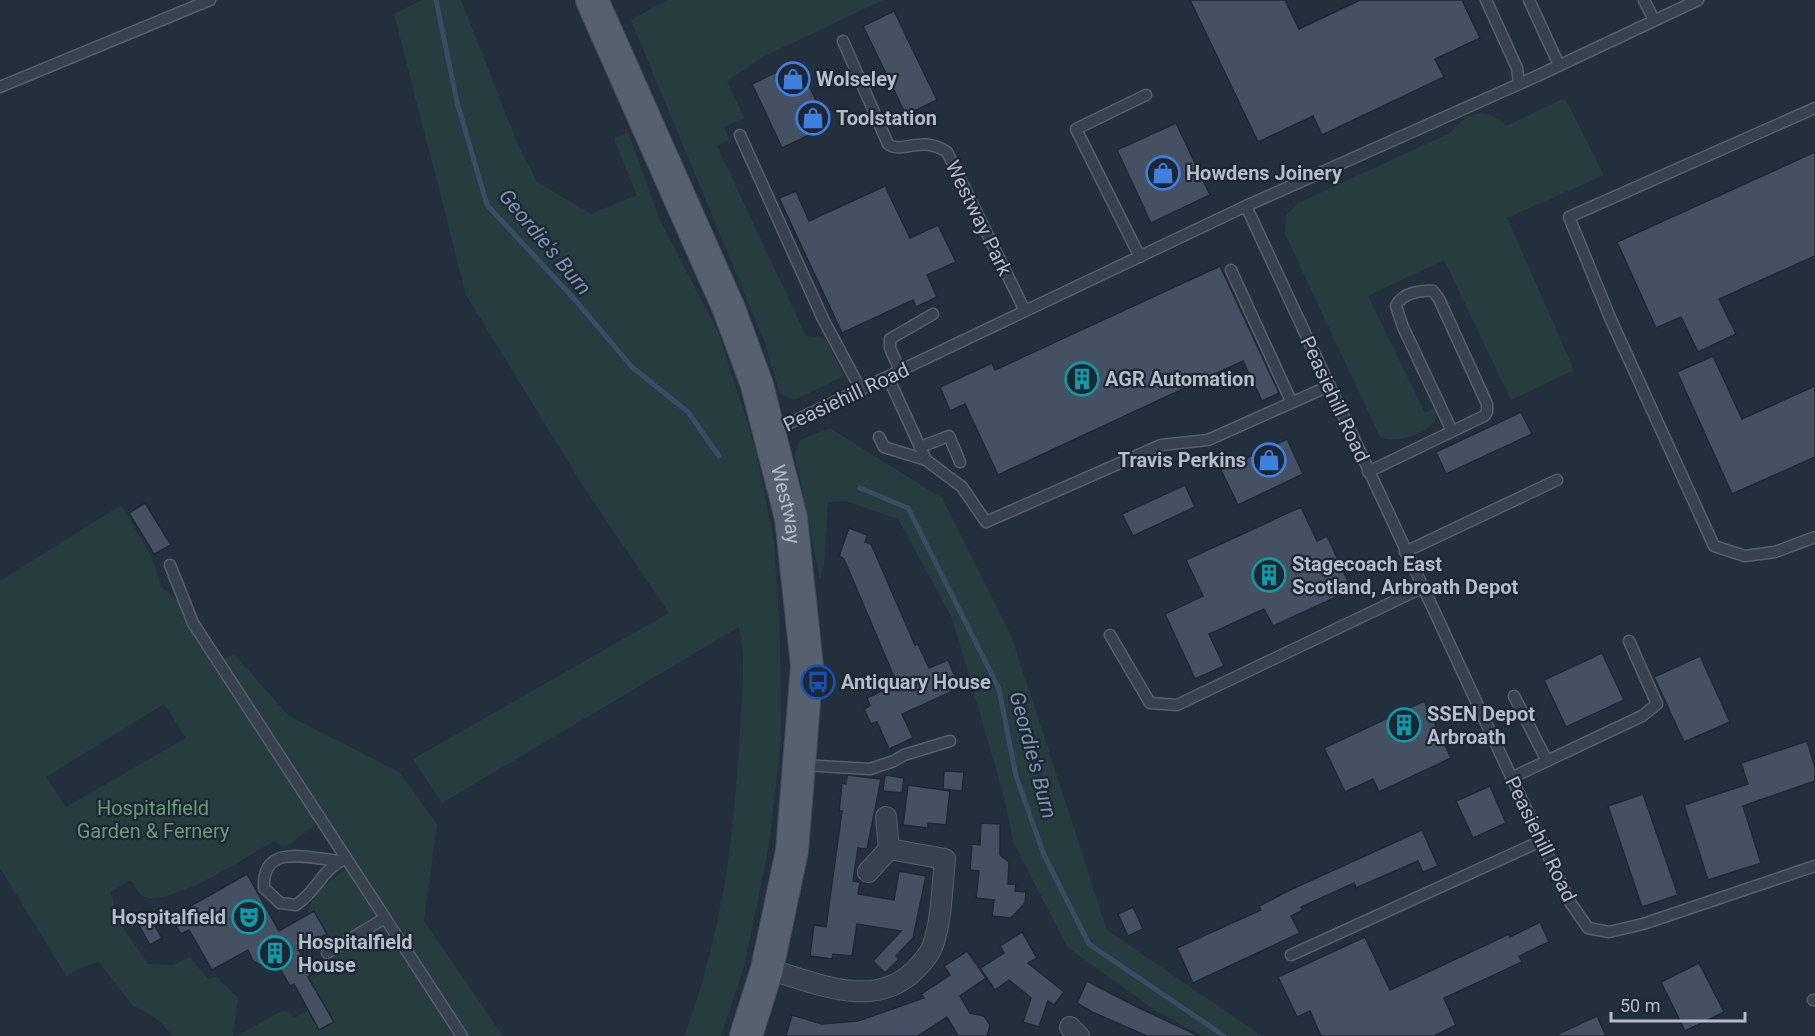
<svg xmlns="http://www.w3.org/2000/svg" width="1815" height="1036" viewBox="0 0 1815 1036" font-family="Roboto,sans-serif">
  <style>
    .green { fill: #263c3f; fill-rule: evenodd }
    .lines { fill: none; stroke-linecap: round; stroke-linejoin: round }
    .stream { stroke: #394c67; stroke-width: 5 }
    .building { fill: #455162; stroke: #1f2835; stroke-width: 1.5 }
    .lane-casing { stroke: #565f6c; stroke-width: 13 }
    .street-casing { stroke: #565f6c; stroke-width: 22 }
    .primary-casing { stroke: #414a57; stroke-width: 34 }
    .lane { stroke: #38414e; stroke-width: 10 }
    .street { stroke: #38414e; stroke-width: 20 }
    .primary { stroke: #56606e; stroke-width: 32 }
    .labels { text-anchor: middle; stroke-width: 4.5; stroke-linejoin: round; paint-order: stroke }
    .poi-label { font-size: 20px; font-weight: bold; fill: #b4bcc9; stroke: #1d2633; text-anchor: start }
    .street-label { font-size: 20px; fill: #b4bcc9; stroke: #1d2633 }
    .park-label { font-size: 20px; fill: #6b9a76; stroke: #1d2633 }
    .water-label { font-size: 21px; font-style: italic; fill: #7c92b1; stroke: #1d2633 }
  </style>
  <rect width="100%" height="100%" fill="#242f3e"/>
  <!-- green -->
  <g class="green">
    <path d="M422,0H461L518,145L537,182L591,214L637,195L614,139L628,132L660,220L719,334L755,447L774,542L780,635L781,738L769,846L744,967L721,1036H684C722,938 735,831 740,727C742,693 746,660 739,627L442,803L413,759L669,613L583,486L466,295L394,14Z"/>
    <path d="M667,0H883L763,57L727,81L744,118L724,127L729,140L717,146L806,336L825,338L844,376L794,400L780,394L765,343L631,20Z"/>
    <path d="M1565,98L1604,175L1507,218L1574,370L1511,400L1444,260L1368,296L1425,413L1436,408L1437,415C1431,435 1397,444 1380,437L1285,234L1286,215L1298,203L1450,133C1465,113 1487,105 1506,126Z"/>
    <path d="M830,428L942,498L1012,638L1107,930L1262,1036H1202L1156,1011L1067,947L1013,841L1003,793L952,618L898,519L846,501L828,502L824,564L820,580L795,454L800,440Z"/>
    <path d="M121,505L150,553L161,586L182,604L196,637L221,662L234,654L289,716L399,772L437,824L424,921L503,1036H236L282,1011L289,1012L294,1018L308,1010L319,1030L333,1022L308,977L328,966L326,960L385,926L408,963L416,958L380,902L373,906L378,915L320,951L315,941L327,934L314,911L307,915C313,886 334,881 354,862L325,818L284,848L274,841C251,854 165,912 141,895C137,892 134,885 131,880L111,892L117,919L148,964L173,965L190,957L208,979L217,977L238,998L233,1036H173L155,1017L132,1005L99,962L77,969L67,977L0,868V581ZM164,704L186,738L66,807L46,777Z"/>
  </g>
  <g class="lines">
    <!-- stream -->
    <g class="stream">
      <path d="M436,0L457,102L487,205L577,302L632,367L688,412L719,456"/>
      <path d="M860,488L908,508L999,689L1016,776L1044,855L1089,944L1224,1036"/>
    </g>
  </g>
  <!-- building -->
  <g class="building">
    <path d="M1190,0H1285L1299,29L1360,0H1462L1480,38L1435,59L1444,77L1322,135L1313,116L1258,142Z"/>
    <path d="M894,11L937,100L906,115L863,26Z"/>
    <path d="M798,62L828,126L782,148L752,84Z"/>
    <path d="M1176,123L1210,195L1151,223L1117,150Z"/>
    <path d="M1815,152V256L1719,299L1736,334L1698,352L1681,317L1656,328L1617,242Z"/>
    <path d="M885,186L910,238L938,225L956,262L927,275L937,297L916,307L913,300L842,333L779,198L796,191L809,221Z"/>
    <path d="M1220,266L1279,393L1262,401L1243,361L998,475L965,404L950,411L940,387L992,363L995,370Z"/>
    <path d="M1713,356L1742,419L1815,386V457L1732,494L1677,372Z"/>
    <path d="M1521,412L1532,434L1446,474L1436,452Z"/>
    <path d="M1287,439L1303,474L1238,505L1221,470Z"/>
    <path d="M1185,485L1195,507L1133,536L1122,514Z"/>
    <path d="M145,503L171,545L154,554L129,513Z"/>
    <path d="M1301,507L1317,541L1327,536L1352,590L1273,626L1264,609L1209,634L1224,666L1195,679L1165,614L1203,596L1186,560Z"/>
    <path d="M849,528L867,535L865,542L871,544L915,645L918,644L929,668L948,660L960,688L902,714L913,738L889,749L877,722L871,724L864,709L870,706L867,698L897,684L844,559L839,556Z"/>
    <path d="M1602,653L1624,700L1566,727L1544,680Z"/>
    <path d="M1700,656L1730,722L1684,742L1654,677Z"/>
    <path d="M1424,701L1451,758L1379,792L1373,779L1345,792L1324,748Z"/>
    <path d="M1807,741L1815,767V781L1743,806L1761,863L1708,880L1684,805L1748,784L1741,763Z"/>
    <path d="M944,771L964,772L962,791L943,789Z"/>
    <path d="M847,775L881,779L867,849L858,848L853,881L860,882L858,894L894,900L899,871L926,876L913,938L896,956L899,959L885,973L873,961L901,931L857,924L852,956L833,954L832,959L810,956L814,925L826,927L842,811H839L842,783L846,784Z"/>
    <path d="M885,775L904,778L902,793L883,791Z"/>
    <path d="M908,785L950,791L946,825L928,823V828L903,825Z"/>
    <path d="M1490,786L1506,823L1473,838L1456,801Z"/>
    <path d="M1643,794L1678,895L1642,907L1608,806Z"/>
    <path d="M981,823L1000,824V855L1009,862L1008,884H1016L1015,891L1026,892L1025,903L1011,918L992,916L994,900L976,898L979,871L970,870L972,844L980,845Z"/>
    <path d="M1422,830L1438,866L1423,872L1418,861L1356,888L1354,883L1301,907L1303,910L1291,916L1300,933L1193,983L1177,948L1261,910L1259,906L1292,889Z"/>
    <path d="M247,874L279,931L314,911L327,934L299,950L313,974L308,977L334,1022L319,1030L294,984L290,986L274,958L260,965L253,961L248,950L212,970L189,930L181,934L173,920L185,913L187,908Z"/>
    <path d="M1133,907L1143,929L1128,936L1118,914Z"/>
    <path d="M146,911L162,938L150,945L135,918Z"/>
    <path d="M1540,922L1549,942L1519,956L1522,962L1444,998L1456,1025L1434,1036H1321L1310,1011L1297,1017L1278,977L1365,937L1390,990L1509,934L1510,937Z"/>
    <path d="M1022,932L1037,958L1028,963L1064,992L1054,1005L1048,1001L1039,1027L1023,1022L1031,998L1009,980L995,990L980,968L1004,953L1000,946Z"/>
    <path d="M967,951L986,978L960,996L970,1013L984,1016L990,1025L987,1036H958L947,1017L918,1036H786L792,1015L822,1024L858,1021L924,998L921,994L950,975L944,966Z"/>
    <path d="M1699,963L1724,1012L1685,1031L1661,982Z"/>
    <path d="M1087,981L1135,1006L1199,1036H1147L1092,1012L1077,1003Z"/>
    <path d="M1597,1016L1606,1036H1554Z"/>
  </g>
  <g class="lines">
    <!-- lane casing -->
    <g class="lane-casing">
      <g id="lane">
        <path d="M1486,0L1517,68L1519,84"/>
        <path d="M1529,0L1559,65"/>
        <path d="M1644,0L1654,20"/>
        <path d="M843,41L888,144C902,155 920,134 947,152L1025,311"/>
        <path d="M0,87L210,0"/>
        <path d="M1815,108L1569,217L1611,320L1714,546L1745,556L1775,552L1815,537"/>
        <path d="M740,135L823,319L861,390"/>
        <path d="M1246,206L1541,841L1570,902L1588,928L1609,932L1643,924L1815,866"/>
        <path d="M1140,257L1076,129L1146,95"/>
        <path d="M1231,270L1291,401"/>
        <path d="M900,371L890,348V339L933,314"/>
        <path d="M888,377L926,460L962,487L986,522L1161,445L1208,440L1329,386"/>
        <path d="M773,431L1246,206L1537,76L1698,0"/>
        <path d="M879,437L884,447L926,460"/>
        <path d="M920,447L949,436L960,462"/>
        <path d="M1368,472L1484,416L1487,412V404L1439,299L1433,291C1420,290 1402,293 1396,306L1403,327L1452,431"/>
        <path d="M1405,552L1557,480"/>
        <path d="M170,565L193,623L462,1036"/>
        <path d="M1110,635L1150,703L1177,705L1422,588"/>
        <path d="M1514,696L1547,761"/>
        <path d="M803,765L870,769L894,761L904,755L950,741"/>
        <path d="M1511,778L1642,716L1657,704L1629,641"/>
        <path d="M340,861C311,859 262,841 264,888L280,903L296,905C319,889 320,871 346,858"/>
        <path d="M327,953L385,918"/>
        <path d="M1291,955L1541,841"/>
        <path d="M1813,1000H1815"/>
      </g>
    </g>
    <!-- street casing -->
    <g class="street-casing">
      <g id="street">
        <path d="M868,872L889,849L886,817"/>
        <path d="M767,969C815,982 873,1011 914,971C921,964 930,954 933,945C942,918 942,887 945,859L889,849"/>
        <path d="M1070,1027L1079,1036"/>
      </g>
    </g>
    <!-- primary casing -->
    <g class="primary-casing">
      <g id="primary">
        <path id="s1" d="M592,0L729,309L757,385L791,518L807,666L792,851L767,969L746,1036"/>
      </g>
    </g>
    <!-- lane -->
    <use href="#lane" class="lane"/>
    <!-- street -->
    <use href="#street" class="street"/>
    <!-- primary -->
    <use href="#primary" class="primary"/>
  </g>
  <!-- icons -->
  <defs>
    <g id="shop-ring" transform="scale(1.725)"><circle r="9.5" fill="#1d2633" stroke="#3f7fe0" stroke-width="1.5"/><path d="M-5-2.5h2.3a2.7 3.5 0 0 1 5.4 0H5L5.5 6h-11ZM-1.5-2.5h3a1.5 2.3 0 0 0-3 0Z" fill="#3f7fe0"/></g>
    <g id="building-ring" transform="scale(1.725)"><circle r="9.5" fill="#1d2633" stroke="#0f9aa8" stroke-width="1.5"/><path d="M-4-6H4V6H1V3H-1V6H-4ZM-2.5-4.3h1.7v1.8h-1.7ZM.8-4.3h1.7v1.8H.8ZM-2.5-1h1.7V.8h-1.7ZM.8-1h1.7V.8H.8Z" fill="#0f9aa8"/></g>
    <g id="bus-ring" transform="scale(1.725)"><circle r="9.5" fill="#1d2633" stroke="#1a4fb4" stroke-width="1.5"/><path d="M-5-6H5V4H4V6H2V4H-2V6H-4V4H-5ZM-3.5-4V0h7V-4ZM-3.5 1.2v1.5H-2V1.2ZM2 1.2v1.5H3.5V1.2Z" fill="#1a4fb4"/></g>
    <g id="theatre-ring" transform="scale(1.725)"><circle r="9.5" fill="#1d2633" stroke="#0f9aa8" stroke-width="1.5"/><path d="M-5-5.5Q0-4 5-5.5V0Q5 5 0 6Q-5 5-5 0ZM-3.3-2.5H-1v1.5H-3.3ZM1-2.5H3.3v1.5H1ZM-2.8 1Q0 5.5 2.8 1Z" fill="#0f9aa8"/></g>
  </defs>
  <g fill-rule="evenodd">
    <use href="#shop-ring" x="793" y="79"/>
    <use href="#shop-ring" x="813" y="118"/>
    <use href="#shop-ring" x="1163" y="173"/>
    <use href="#building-ring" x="1082" y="379"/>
    <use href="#shop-ring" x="1269" y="460"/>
    <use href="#building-ring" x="1269" y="575"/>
    <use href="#bus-ring" x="818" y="682"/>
    <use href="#building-ring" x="1404" y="725"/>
    <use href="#theatre-ring" x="249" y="917"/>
    <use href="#building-ring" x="275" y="953"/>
  </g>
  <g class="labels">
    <!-- poi labels -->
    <g class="poi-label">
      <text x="816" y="86">Wolseley</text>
      <text x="836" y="125">Toolstation</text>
      <text x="1186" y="180">Howdens Joinery</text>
      <text x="1105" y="386">AGR Automation</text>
      <text x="1246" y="467" text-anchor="end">Travis Perkins</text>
      <text x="1292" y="571">Stagecoach East<tspan x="1292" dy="23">Scotland, Arbroath Depot</tspan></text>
      <text x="841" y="689">Antiquary House</text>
      <text x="1427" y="721">SSEN Depot<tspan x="1427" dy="23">Arbroath</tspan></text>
      <text x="226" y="924" text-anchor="end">Hospitalfield</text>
      <text x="298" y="949">Hospitalfield<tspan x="298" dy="23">House</tspan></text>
    </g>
    <!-- street labels -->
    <g class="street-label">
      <text transform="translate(979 218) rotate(64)" y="7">Westway Park</text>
      <text transform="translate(846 397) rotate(-25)" y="7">Peasiehill Road</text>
      <text transform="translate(1335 399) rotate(65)" y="7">Peasiehill Road</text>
      <text dy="7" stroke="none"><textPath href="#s1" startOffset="542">Westway</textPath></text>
      <text transform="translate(1541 839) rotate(64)" y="7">Peasiehill Road</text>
    </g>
    <!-- park labels -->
    <g class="park-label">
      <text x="153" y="815">Hospitalfield<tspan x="153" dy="23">Garden &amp; Fernery</tspan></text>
    </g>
    <!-- water labels -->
    <g class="water-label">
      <text transform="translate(545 242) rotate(50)" y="7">Geordie's Burn</text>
      <text transform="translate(1033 755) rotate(75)" y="7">Geordie's Burn</text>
    </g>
  </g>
  <!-- scale -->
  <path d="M1611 1012v9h134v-9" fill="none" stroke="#b4bcc9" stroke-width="3"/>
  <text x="1620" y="1012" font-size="18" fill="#b4bcc9" stroke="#1d2633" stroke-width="4.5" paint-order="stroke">50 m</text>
</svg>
